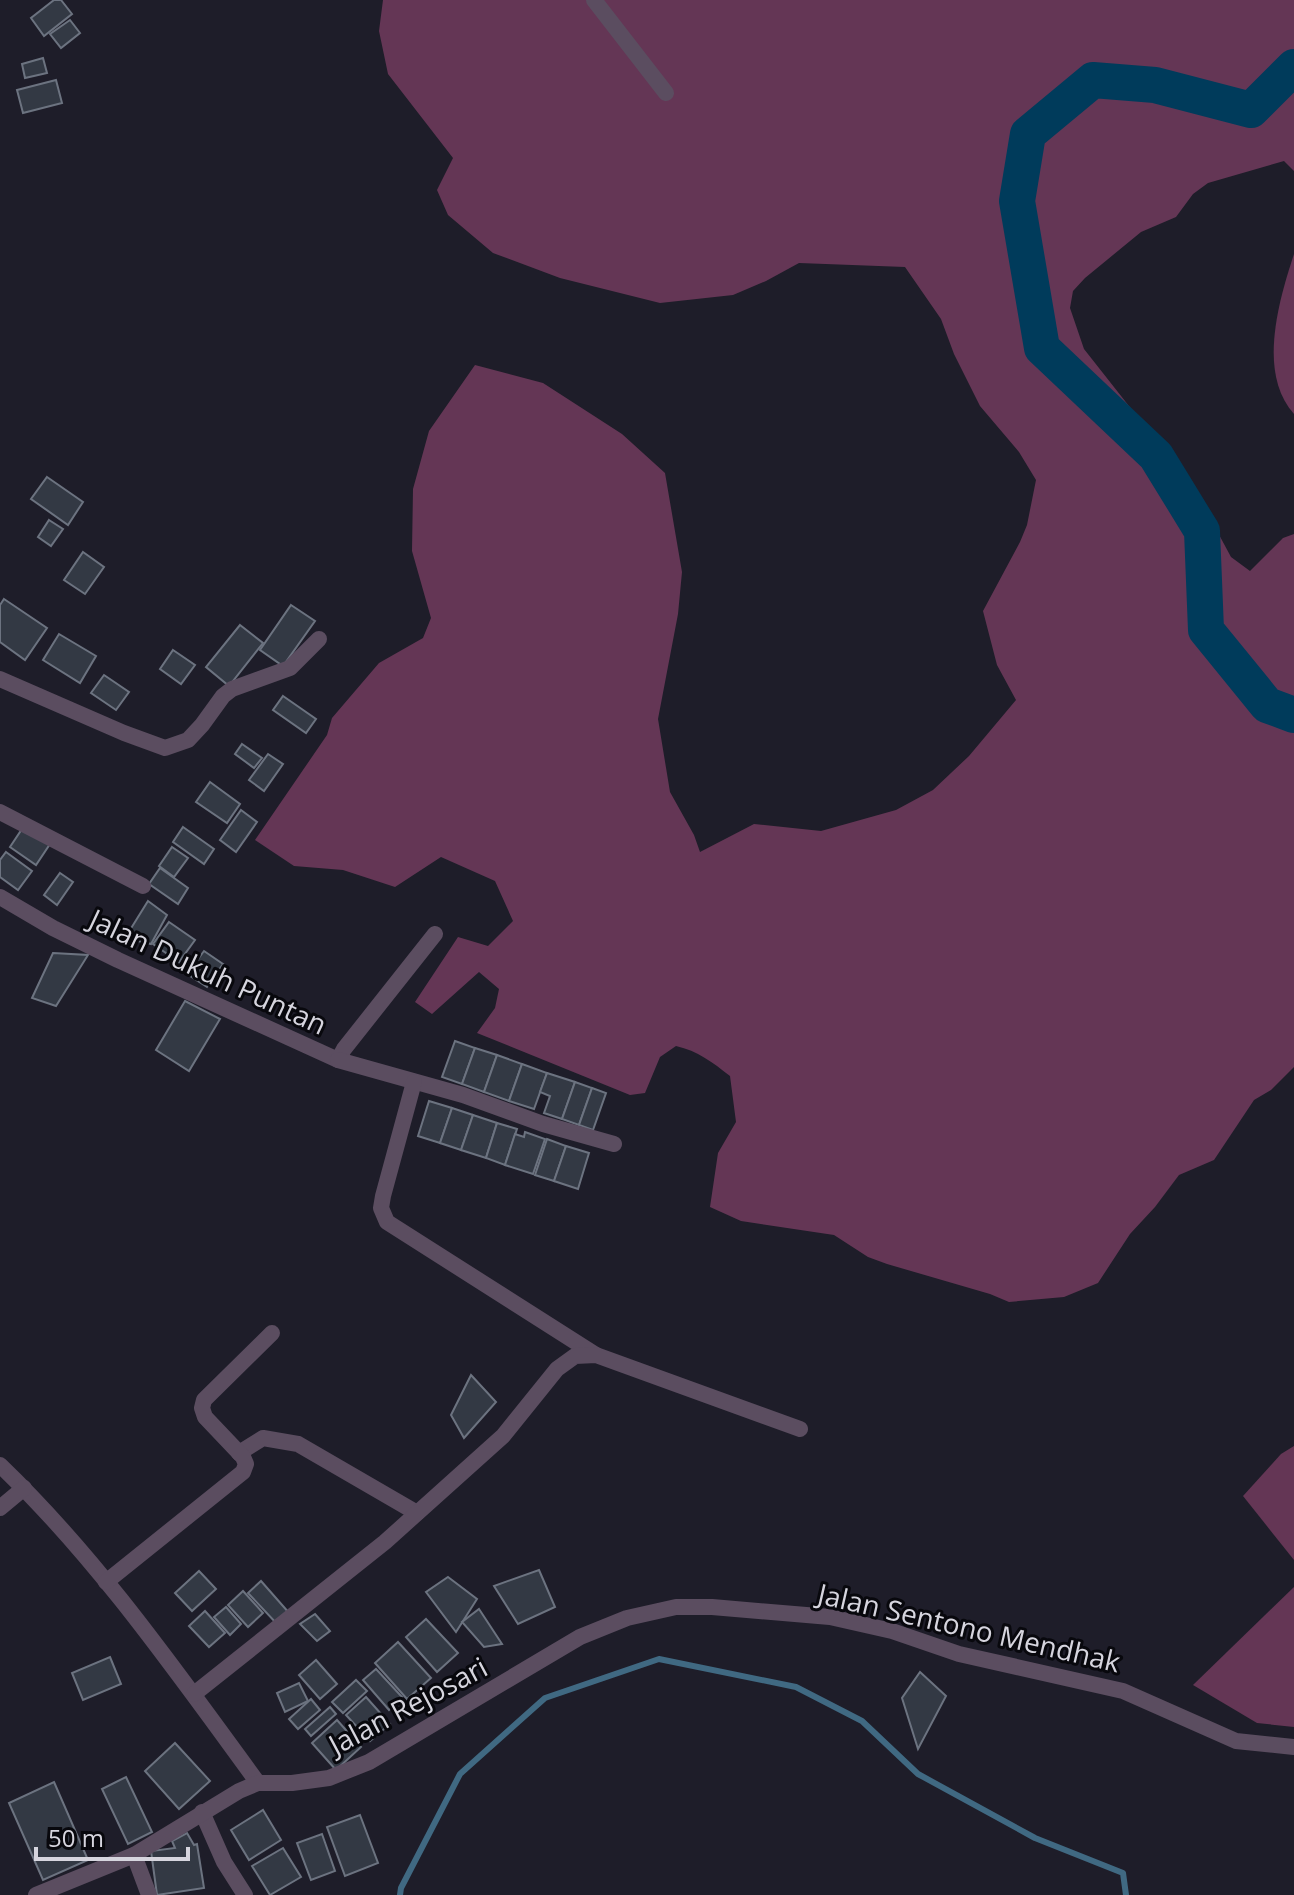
<svg xmlns="http://www.w3.org/2000/svg" width="1294" height="1895" viewBox="0 0 1294 1895" font-family="'Open Sans',sans-serif">
  <style>
    .forest { fill: #643655 }
    .lines { fill: none; stroke-linecap: round; stroke-linejoin: round }
    .stream { stroke: #406982; stroke-width: 6 }
    .river { stroke: #003b5b; stroke-width: 36 }
    .building { fill: #333944; stroke: #6c7380; stroke-width: 2 }
    .street { stroke: #5b4d60; stroke-width: 16 }
    .labels { text-anchor: middle; stroke-width: 6; stroke-linejoin: round; paint-order: stroke }
    .street-label { font-size: 28px; fill: #d6d5de; stroke: #08080d }
  </style>
  <rect width="100%" height="100%" fill="#1e1d29"/>
  <!-- forest -->
  <g class="forest">
    <path d="M383,0H1294V171L1284,161L1208,183L1193,194L1176,217L1141,232L1085,278L1073,291L1070,308L1084,349L1151,434L1210,518L1231,557L1250,571L1283,538L1294,534V1067L1271,1090L1254,1100L1214,1160L1179,1175L1155,1207L1130,1234L1098,1283L1064,1297L1009,1302L990,1294L887,1264L868,1257L834,1235L741,1221L710,1207L718,1153L736,1122L730,1076C712,1062 698,1051 676,1046L660,1057L645,1093L630,1095L477,1033L495,1008L499,989L479,972L432,1014L415,1002L458,937L488,946L513,921L495,881L441,857L395,887L343,870L294,866L255,840L327,735L332,718L379,663L423,638L431,618L412,551L413,489L429,431L475,365L543,383L622,434L665,473L682,572L678,614L658,719L670,792L694,835L700,852L754,824L821,831L896,810L933,790L969,756L1016,700L997,665L983,611L1020,542L1027,525L1036,480L1019,452L980,406L954,354L941,319L905,267L799,263L766,281L733,295L660,303L560,278L493,253L448,215L437,190L453,158L388,74L379,31Z"/>
    <path d="M1294,254V414C1257,373 1279,300 1294,254Z"/>
    <path d="M1294,1446V1560L1243,1496L1281,1454Z"/>
    <path d="M1294,1587V1727L1257,1723L1193,1685Z"/>
  </g>
  <g class="lines">
    <!-- stream -->
    <path class="stream" d="M400,1895L401,1888L460,1774L545,1698L659,1659L796,1687L862,1721L918,1774L1035,1838L1123,1873L1126,1895"/>
    <!-- river -->
    <path class="river" d="M1294,67L1251,110L1155,85L1093,80L1028,134L1017,201L1042,348L1156,456L1202,531L1206,630L1267,705L1294,715"/>
  </g>
  <!-- building -->
  <g class="building">
    <path d="M54,0H61L72,14L44,36L31,18Z"/>
    <path d="M70,20L80,33L61,48L50,34Z"/>
    <path d="M43,58L47,73L25,78L22,64Z"/>
    <path d="M56,80L62,103L23,113L17,90Z"/>
    <path d="M47,477L83,502L68,525L31,499Z"/>
    <path d="M49,520L63,529L51,546L38,537Z"/>
    <path d="M83,552L104,567L85,594L64,580Z"/>
    <path d="M4,599L47,628L25,660L0,642V605Z"/>
    <path d="M291,605L315,621L283,666L260,650Z"/>
    <path d="M240,625L263,643L229,686L206,667Z"/>
    <path d="M59,634L96,656L80,683L43,660Z"/>
    <path d="M173,650L195,665L181,684L160,669Z"/>
    <path d="M104,675L129,692L116,710L91,693Z"/>
    <path d="M283,696L316,719L306,733L273,710Z"/>
    <path d="M242,744L262,758L254,768L235,754Z"/>
    <path d="M268,754L283,764L264,791L249,780Z"/>
    <path d="M210,782L240,804L227,823L196,802Z"/>
    <path d="M241,810L257,822L236,852L220,840Z"/>
    <path d="M24,826L50,844L36,865L10,847Z"/>
    <path d="M183,827L214,849L204,864L173,842Z"/>
    <path d="M172,847L188,858L174,877L159,866Z"/>
    <path d="M6,852L32,871L18,890L0,877V860Z"/>
    <path d="M160,868L188,888L178,904L149,884Z"/>
    <path d="M60,873L73,882L57,905L44,895Z"/>
    <path d="M148,901L167,915L151,944L125,938Z"/>
    <path d="M169,922L195,940L179,962L153,944Z"/>
    <path d="M204,951L223,964L207,987L187,974Z"/>
    <path d="M53,953L88,955L56,1006L32,998Z"/>
    <path d="M185,1001L220,1019L189,1071L156,1050Z"/>
    <path d="M455,1041L475,1048L462,1084L442,1077Z"/>
    <path d="M475,1048L497,1055L484,1092L462,1084Z"/>
    <path d="M497,1055L522,1064L509,1101L484,1092Z"/>
    <path d="M522,1064L547,1073L534,1109L509,1101Z"/>
    <path d="M547,1073L575,1082L562,1119L544,1113L550,1096L540,1092Z"/>
    <path d="M575,1082L592,1088L579,1125L562,1119Z"/>
    <path d="M592,1088L606,1093L593,1130L579,1125Z"/>
    <path d="M429,1101L452,1108L440,1143L418,1136Z"/>
    <path d="M452,1108L473,1115L461,1150L440,1143Z"/>
    <path d="M473,1115L497,1123L486,1158L461,1150Z"/>
    <path d="M497,1123L517,1129L505,1165L486,1158Z"/>
    <path d="M525,1132L545,1139L533,1174L505,1165L515,1134L524,1137Z"/>
    <path d="M547,1139L566,1146L554,1181L535,1175Z"/>
    <path d="M566,1146L589,1153L578,1189L554,1181Z"/>
    <path d="M471,1375L496,1402L464,1438L451,1415Z"/>
    <path d="M539,1570L555,1607L518,1624L494,1586Z"/>
    <path d="M199,1571L216,1589L192,1611L175,1593Z"/>
    <path d="M448,1577L477,1599L456,1632L426,1592Z"/>
    <path d="M261,1581L290,1614L278,1625L248,1593Z"/>
    <path d="M243,1591L263,1613L248,1627L228,1605Z"/>
    <path d="M226,1607L241,1624L230,1635L214,1617Z"/>
    <path d="M479,1609L502,1644L484,1647L462,1622Z"/>
    <path d="M205,1611L225,1633L209,1647L189,1626Z"/>
    <path d="M315,1614L330,1631L317,1641L300,1624Z"/>
    <path d="M426,1619L458,1653L437,1672L406,1637Z"/>
    <path d="M398,1642L431,1678L407,1699L375,1663Z"/>
    <path d="M110,1657L121,1684L83,1700L72,1673Z"/>
    <path d="M316,1660L337,1684L320,1699L299,1675Z"/>
    <path d="M376,1669L402,1697L389,1710L363,1680Z"/>
    <path d="M920,1672L946,1696L918,1749L902,1698Z"/>
    <path d="M356,1680L367,1691L343,1713L332,1702Z"/>
    <path d="M299,1683L308,1701L285,1712L277,1693Z"/>
    <path d="M366,1697L390,1724L370,1741L346,1715Z"/>
    <path d="M311,1699L320,1710L298,1729L289,1719Z"/>
    <path d="M330,1707L336,1714L311,1736L305,1729Z"/>
    <path d="M337,1720L361,1747L336,1770L312,1743Z"/>
    <path d="M175,1743L210,1781L179,1809L145,1771Z"/>
    <path d="M126,1777L152,1832L128,1844L102,1789Z"/>
    <path d="M54,1782L88,1860L43,1880L9,1803Z"/>
    <path d="M263,1810L281,1840L249,1860L231,1830Z"/>
    <path d="M360,1815L378,1863L345,1876L327,1827Z"/>
    <path d="M187,1833L194,1845L197,1844L204,1888L157,1895L151,1851L175,1848L172,1841Z"/>
    <path d="M322,1834L335,1871L311,1880L297,1843Z"/>
    <path d="M283,1848L301,1877L270,1895L252,1866Z"/>
  </g>
  <g class="lines">
    <!-- street -->
    <g class="street">
      <path d="M594,0L666,93"/>
      <path d="M0,679L124,733L165,748L188,740L202,725L223,696L232,689L290,668L319,639"/>
      <path d="M0,812L143,886"/>
      <path d="M0,897L53,928L118,960L338,1060L344,1049L435,934"/>
      <path d="M338,1060L463,1095L543,1124L614,1144"/>
      <path d="M414,1082L383,1196L381,1208L387,1222L596,1355"/>
      <path d="M239,1453L263,1438L298,1444L417,1513"/>
      <path d="M0,1465C98,1559 178,1674 258,1783"/>
      <path d="M0,1508L24,1488"/>
      <path d="M106,1582L243,1472L246,1464L243,1457L205,1417L202,1408L204,1400L272,1333"/>
      <path d="M194,1694L385,1542L503,1436L557,1369L575,1356L596,1355L800,1429"/>
      <path d="M202,1812L224,1862L245,1895"/>
      <path d="M134,1855L149,1895"/>
      <path d="M36,1895L134,1855L239,1791L258,1783H292L329,1778L369,1762L580,1637L627,1618L676,1607H712L830,1617L892,1631L959,1654L1123,1691L1236,1741L1294,1747"/>
    </g>
  </g>
  <g class="labels">
    <!-- street labels -->
    <g class="street-label">
      <text transform="translate(208 972) rotate(25)" y="10">Jalan Dukuh Puntan</text>
      <text transform="translate(969 1628) rotate(13)" y="10">Jalan Sentono Mendhak</text>
      <text transform="translate(408 1706) rotate(-28)" y="10">Jalan Rejosari</text>
    </g>
  </g>
  <!-- scale -->
  <path d="M36 1847v12h152v-12" fill="none" stroke="#d6d5de" stroke-width="4"/>
  <text x="48" y="1847" font-size="24" fill="#d6d5de" stroke="#08080d" stroke-width="6" paint-order="stroke">50 m</text>
</svg>
